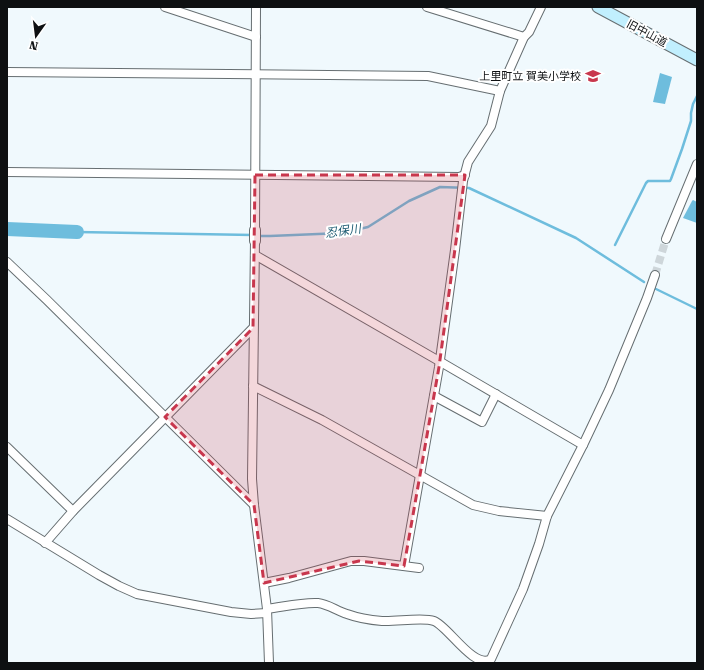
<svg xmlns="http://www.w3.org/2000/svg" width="704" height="670" viewBox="0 0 704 670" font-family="'Roboto Serif','Noto Sans JP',serif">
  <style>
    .water { fill: #6ebddd }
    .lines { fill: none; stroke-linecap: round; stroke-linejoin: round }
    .stream { stroke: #6ebddd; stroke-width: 2.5 }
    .river { stroke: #6ebddd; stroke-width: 14 }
    .minor-tunnel { stroke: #ced6da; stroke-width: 8; stroke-dasharray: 8 4; stroke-linecap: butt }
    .minor-casing { stroke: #666e71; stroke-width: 10 }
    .tertiary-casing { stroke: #666e71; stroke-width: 12 }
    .secondary-casing { stroke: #666e71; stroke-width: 13 }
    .minor { stroke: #fff; stroke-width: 8 }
    .tertiary { stroke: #fff; stroke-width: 10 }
    .secondary { stroke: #c1effe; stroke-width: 11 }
    .marked { fill: #c8374d; fill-opacity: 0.2; stroke: #c8374d; stroke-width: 3; stroke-dasharray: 8 5; stroke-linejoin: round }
    .labels { text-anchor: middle; stroke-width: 4; stroke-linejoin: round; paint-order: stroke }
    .street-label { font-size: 11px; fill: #0e1012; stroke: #fff }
    .poi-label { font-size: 11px; fill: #0e1012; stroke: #fff; text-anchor: end }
    .water-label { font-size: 12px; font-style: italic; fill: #1f5d74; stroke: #fff }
  </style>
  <rect width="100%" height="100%" fill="#f0f9fd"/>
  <!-- water -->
  <g class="water">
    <path d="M660,73L672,77L665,104L653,102Z"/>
    <path d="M693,200L697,202V223L683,218L692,201Z"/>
  </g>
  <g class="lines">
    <!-- stream -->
    <g class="stream">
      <path d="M77,232L253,235"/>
      <path d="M258,236H270L342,233L368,227L409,201L440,187L469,188L576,238L644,282"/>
      <path d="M615,245L646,183L648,181H670L671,179L682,149L691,121V113L693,104L697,96"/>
      <path d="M656,289L697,309"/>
    </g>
    <!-- river -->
    <path class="river" d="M7,229L77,232"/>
    <!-- minor-tunnel -->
    <path class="minor-tunnel" d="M655,275L666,239"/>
    <!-- minor casing -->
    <g class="minor-casing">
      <g id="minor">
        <path d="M165,7L256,37"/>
        <path d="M427,7L524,37"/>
        <path d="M7,72L428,76L500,91"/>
        <path d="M7,172L459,177L465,175"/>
        <path d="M255,230L256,7"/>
        <path d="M666,239L697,164"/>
        <path d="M255,241L252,479L254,505L267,609L269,663"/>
        <path d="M255,255L439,361L583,445"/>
        <path d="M7,262L47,300L254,505"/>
        <path d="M253,386L322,420L473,505L499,511L547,516"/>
        <path d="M434,396L482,422L496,394"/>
        <path d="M7,447L73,511"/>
        <path d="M7,519L99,575L119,586L137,594L231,612L251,614L267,613"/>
        <path d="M45,543L73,511L253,328"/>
        <path d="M404,566L439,367L455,250L463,181L468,162L491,126L500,91L524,37L529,32L541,7"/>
        <path d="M264,583L289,578L351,561H364L419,568"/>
        <path d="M267,609C283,607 302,602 318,603C328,604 337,611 347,614C358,618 370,620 382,621C395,622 423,617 434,621C448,626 474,670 491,659L523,589L539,544L547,516L583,445L609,390L647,298L655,275"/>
      </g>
    </g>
    <!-- tertiary casing -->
    <g class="tertiary-casing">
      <path id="tertiary" d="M255,241V230"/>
    </g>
    <!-- secondary casing -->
    <g class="secondary-casing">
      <path id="secondary" d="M598,7L697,60"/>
    </g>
    <!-- minor -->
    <use href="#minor" class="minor"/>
    <!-- tertiary -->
    <use href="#tertiary" class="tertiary"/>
    <!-- secondary -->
    <use href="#secondary" class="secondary"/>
  </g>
  <!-- marked area -->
  <path class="marked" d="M255,175H465L439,367L404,566L359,561L264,583L254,505L165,417L253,328Z"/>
  <!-- icons -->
  <defs>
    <g id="school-bare" transform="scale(1.2)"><path d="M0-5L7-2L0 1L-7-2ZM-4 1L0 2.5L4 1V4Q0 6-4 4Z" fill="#c8374d" stroke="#fff" stroke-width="2.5" paint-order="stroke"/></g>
  </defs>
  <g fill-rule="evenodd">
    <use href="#school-bare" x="593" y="76"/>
  </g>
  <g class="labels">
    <!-- street labels -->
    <g class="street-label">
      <text transform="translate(647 33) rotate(28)" y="4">旧中山道</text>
    </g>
    <!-- poi labels -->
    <g class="poi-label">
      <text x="581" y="80">上里町立 賀美小学校</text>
    </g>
    <!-- water labels -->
    <g class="water-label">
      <text transform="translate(343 231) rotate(-8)" y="4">忍保川</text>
    </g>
  </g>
  <!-- border -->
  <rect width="704" height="670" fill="none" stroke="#0e1012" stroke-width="16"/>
  <!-- north arrow -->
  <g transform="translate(36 36) rotate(194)" stroke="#ffffff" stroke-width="3" paint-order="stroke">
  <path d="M0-3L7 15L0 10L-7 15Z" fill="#0e1012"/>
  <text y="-6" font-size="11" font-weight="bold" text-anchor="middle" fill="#0e1012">N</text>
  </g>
</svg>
